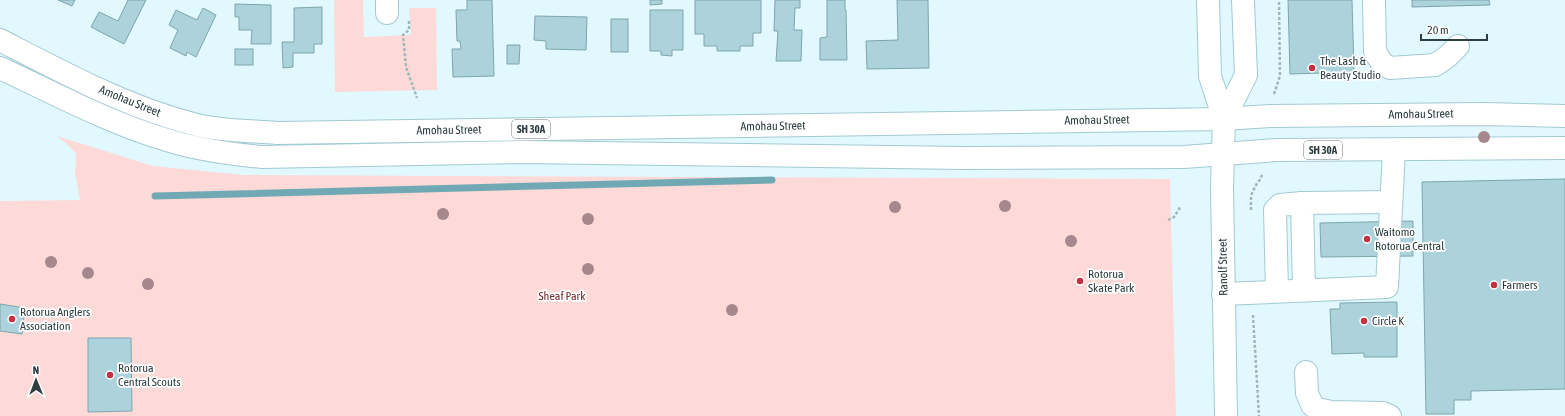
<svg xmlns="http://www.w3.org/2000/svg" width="1565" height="416" viewBox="0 0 1565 416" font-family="'Asap Condensed',sans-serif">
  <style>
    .green { fill: #fddad8 }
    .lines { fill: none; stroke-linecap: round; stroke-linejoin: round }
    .stream { stroke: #70a9b4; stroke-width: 7 }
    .building { fill: #acd3db; stroke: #7ea4ad }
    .minor-casing { stroke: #a2c9d2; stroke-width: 24 }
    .major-casing { stroke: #a2c9d2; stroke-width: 24 }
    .path { stroke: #a1b6ba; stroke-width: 2.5; stroke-dasharray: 3 2; stroke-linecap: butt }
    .minor { stroke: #fff; stroke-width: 22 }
    .major { stroke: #fff; stroke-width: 22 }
    .tree { fill: #a5878c }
    .poi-dot { fill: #c33242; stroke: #fff; stroke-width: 1.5 }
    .labels { text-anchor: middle; stroke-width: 3.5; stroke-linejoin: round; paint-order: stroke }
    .shield { fill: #fff; stroke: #6d787a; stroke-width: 1 }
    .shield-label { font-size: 11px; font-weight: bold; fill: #2e3e41 }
    .poi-label { font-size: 12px; fill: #2e3e41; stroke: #fff; text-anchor: start }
    .street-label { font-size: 12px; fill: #2e3e41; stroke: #fff }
    .park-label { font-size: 12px; fill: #74292e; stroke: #fff }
  </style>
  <rect width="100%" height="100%" fill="#e1f9fe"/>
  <!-- green -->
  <g class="green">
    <path d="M334,0H363L364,37L411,35L409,8H436L437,90L335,92Z"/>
    <path d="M57,136L153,166L244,175L1170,179L1176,416H0V201L80,200L75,172L76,154L69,146Z"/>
  </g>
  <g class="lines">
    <!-- stream -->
    <path class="stream" d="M155,196L772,180"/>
  </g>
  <!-- building -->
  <g class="building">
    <path d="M58,0H75L72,6Z"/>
    <path d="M128,0H146L124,44L91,27L99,12L118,21Z"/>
    <path d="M467,0H492L494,76L453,77L452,49H461L460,41H457L456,10H467Z"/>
    <path d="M650,0H662V4L650,5Z"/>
    <path d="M695,0H761V33H753V46H740V51H717V46H704V34H695Z"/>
    <path d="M775,0H800V8H795L794,30H802L801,61H776L778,31H774Z"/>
    <path d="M827,0H845V9L846,10L847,60H820V38L827,37Z"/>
    <path d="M897,0H928L929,68L867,69L866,41L898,40Z"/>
    <path d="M1288,0H1352L1354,72L1290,74Z"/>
    <path d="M1412,0H1489L1490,5L1412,7Z"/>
    <path d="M235,4L271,5V44H251L252,30H239V17H235Z"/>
    <path d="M322,7V44H314V53H293V67L283,68L282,42H294V8Z"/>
    <path d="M203,8L216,15L196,57L187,52L186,56L170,48L178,30L169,25L176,10L197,20Z"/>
    <path d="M650,10H683V50H672V56L661,55V51H650Z"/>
    <path d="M535,16L587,17L586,50L546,49V41L534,40Z"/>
    <rect x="611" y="19" width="17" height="33"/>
    <path d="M507,45H520L519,64H507Z"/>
    <rect x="235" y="49" width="18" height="16"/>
    <path d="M1565,179V389L1471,391V400H1454V414H1426L1422,182Z"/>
    <path d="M1413,221V256L1321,257L1320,223Z"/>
    <path d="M1397,302V357H1364V353L1332,354L1330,309H1340V303Z"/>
    <path d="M0,304L25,308L22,334L0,331Z"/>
    <path d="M88,338H131L132,411L88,412Z"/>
  </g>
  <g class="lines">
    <!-- minor casing -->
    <g class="minor-casing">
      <g id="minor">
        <path d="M387,0V13"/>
        <path d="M1374,0L1375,52L1382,63L1390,68L1435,65L1447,57L1458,46"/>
        <path d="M1224,119L1222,188L1226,416"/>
        <path d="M1304,290L1302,203L1391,202"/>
        <path d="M1277,291L1275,210L1280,205L1302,203"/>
        <path d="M1223,294L1387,287L1394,150"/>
        <path d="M1306,372L1307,393L1312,405L1317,409L1332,412L1383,413L1390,416"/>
      </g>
    </g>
    <!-- major casing -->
    <g class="major-casing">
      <g id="major">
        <path d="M1208,0L1210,76L1224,119"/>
        <path d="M0,40C64,73 130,109 201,126C225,131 252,131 277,133L1224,119L1270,116L1484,114L1565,116"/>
        <path d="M0,68C54,93 109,123 167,140C198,150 230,154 262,157L522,152L964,158L1184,157L1277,150L1565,148"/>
        <path d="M1224,119L1246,75L1243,0"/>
      </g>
    </g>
    <!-- path -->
    <g class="path">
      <path d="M409,21V30L403,35L406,67L417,98"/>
      <path d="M1274,94L1280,76L1279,0"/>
      <path d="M1251,210C1251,203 1250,195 1254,189C1256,183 1261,181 1262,174"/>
      <path d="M1168,220L1174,217L1181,206"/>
      <path d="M1253,315L1259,416"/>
    </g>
    <!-- minor -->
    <use href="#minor" class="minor"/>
    <!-- major -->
    <use href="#major" class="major"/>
  </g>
  <!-- trees -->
  <g class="tree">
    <circle cx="1484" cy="137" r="6"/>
    <circle cx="1005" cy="206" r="6"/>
    <circle cx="895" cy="207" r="6"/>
    <circle cx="443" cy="214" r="6"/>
    <circle cx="588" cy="219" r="6"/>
    <circle cx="1071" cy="241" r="6"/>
    <circle cx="51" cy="262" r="6"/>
    <circle cx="588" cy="269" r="6"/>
    <circle cx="88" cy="273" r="6"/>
    <circle cx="148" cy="284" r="6"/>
    <circle cx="732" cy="310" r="6"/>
  </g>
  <!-- markers -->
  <g class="poi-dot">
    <circle cx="1312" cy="68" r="4"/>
    <circle cx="1367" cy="239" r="4"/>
    <circle cx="1080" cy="281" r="4"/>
    <circle cx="1494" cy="285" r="4"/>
    <circle cx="12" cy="319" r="4"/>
    <circle cx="1364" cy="321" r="4"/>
    <circle cx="110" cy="375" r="4"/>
  </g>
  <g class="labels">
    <!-- shield labels -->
    <g class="shield">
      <rect x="512" y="120" width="38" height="18" rx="3"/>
      <rect x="1304" y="141" width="38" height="18" rx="3"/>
    </g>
    <g class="shield-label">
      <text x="531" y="133">SH 30A</text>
      <text x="1323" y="154">SH 30A</text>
    </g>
    <!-- poi labels -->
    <g class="poi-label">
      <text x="1320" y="65">The Lash &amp;<tspan x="1320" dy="14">Beauty Studio</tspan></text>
      <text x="1375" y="236">Waitomo<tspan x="1375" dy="14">Rotorua Central</tspan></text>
      <text x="1088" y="278">Rotorua<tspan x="1088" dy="14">Skate Park</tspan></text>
      <text x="1502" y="289">Farmers</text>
      <text x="20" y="316">Rotorua Anglers<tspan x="20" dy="14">Association</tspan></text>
      <text x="1372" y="325">Circle K</text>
      <text x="118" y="372">Rotorua<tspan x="118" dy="14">Central Scouts</tspan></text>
    </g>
    <!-- street labels -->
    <g class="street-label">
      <text transform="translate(130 101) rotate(22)" y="4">Amohau Street</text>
      <text transform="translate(1421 114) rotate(-1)" y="4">Amohau Street</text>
      <text transform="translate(1097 120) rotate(-1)" y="4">Amohau Street</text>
      <text transform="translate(773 126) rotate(-1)" y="4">Amohau Street</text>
      <text transform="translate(449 130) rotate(-1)" y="4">Amohau Street</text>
      <text transform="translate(1223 267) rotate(-91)" y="4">Ranolf Street</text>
    </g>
    <!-- park labels -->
    <g class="park-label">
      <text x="562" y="300">Sheaf Park</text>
    </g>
  </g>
  <!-- north arrow -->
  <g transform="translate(36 380) rotate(359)" stroke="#ffffff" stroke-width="3" paint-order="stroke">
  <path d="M0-3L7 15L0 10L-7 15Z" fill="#2e3e41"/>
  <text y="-6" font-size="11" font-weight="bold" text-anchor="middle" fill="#2e3e41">N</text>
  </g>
  <!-- scale -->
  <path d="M1421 34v6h66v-6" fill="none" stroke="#2e3e41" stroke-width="2"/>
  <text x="1427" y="34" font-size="12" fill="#2e3e41" stroke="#ffffff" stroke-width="3" paint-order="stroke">20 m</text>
</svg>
